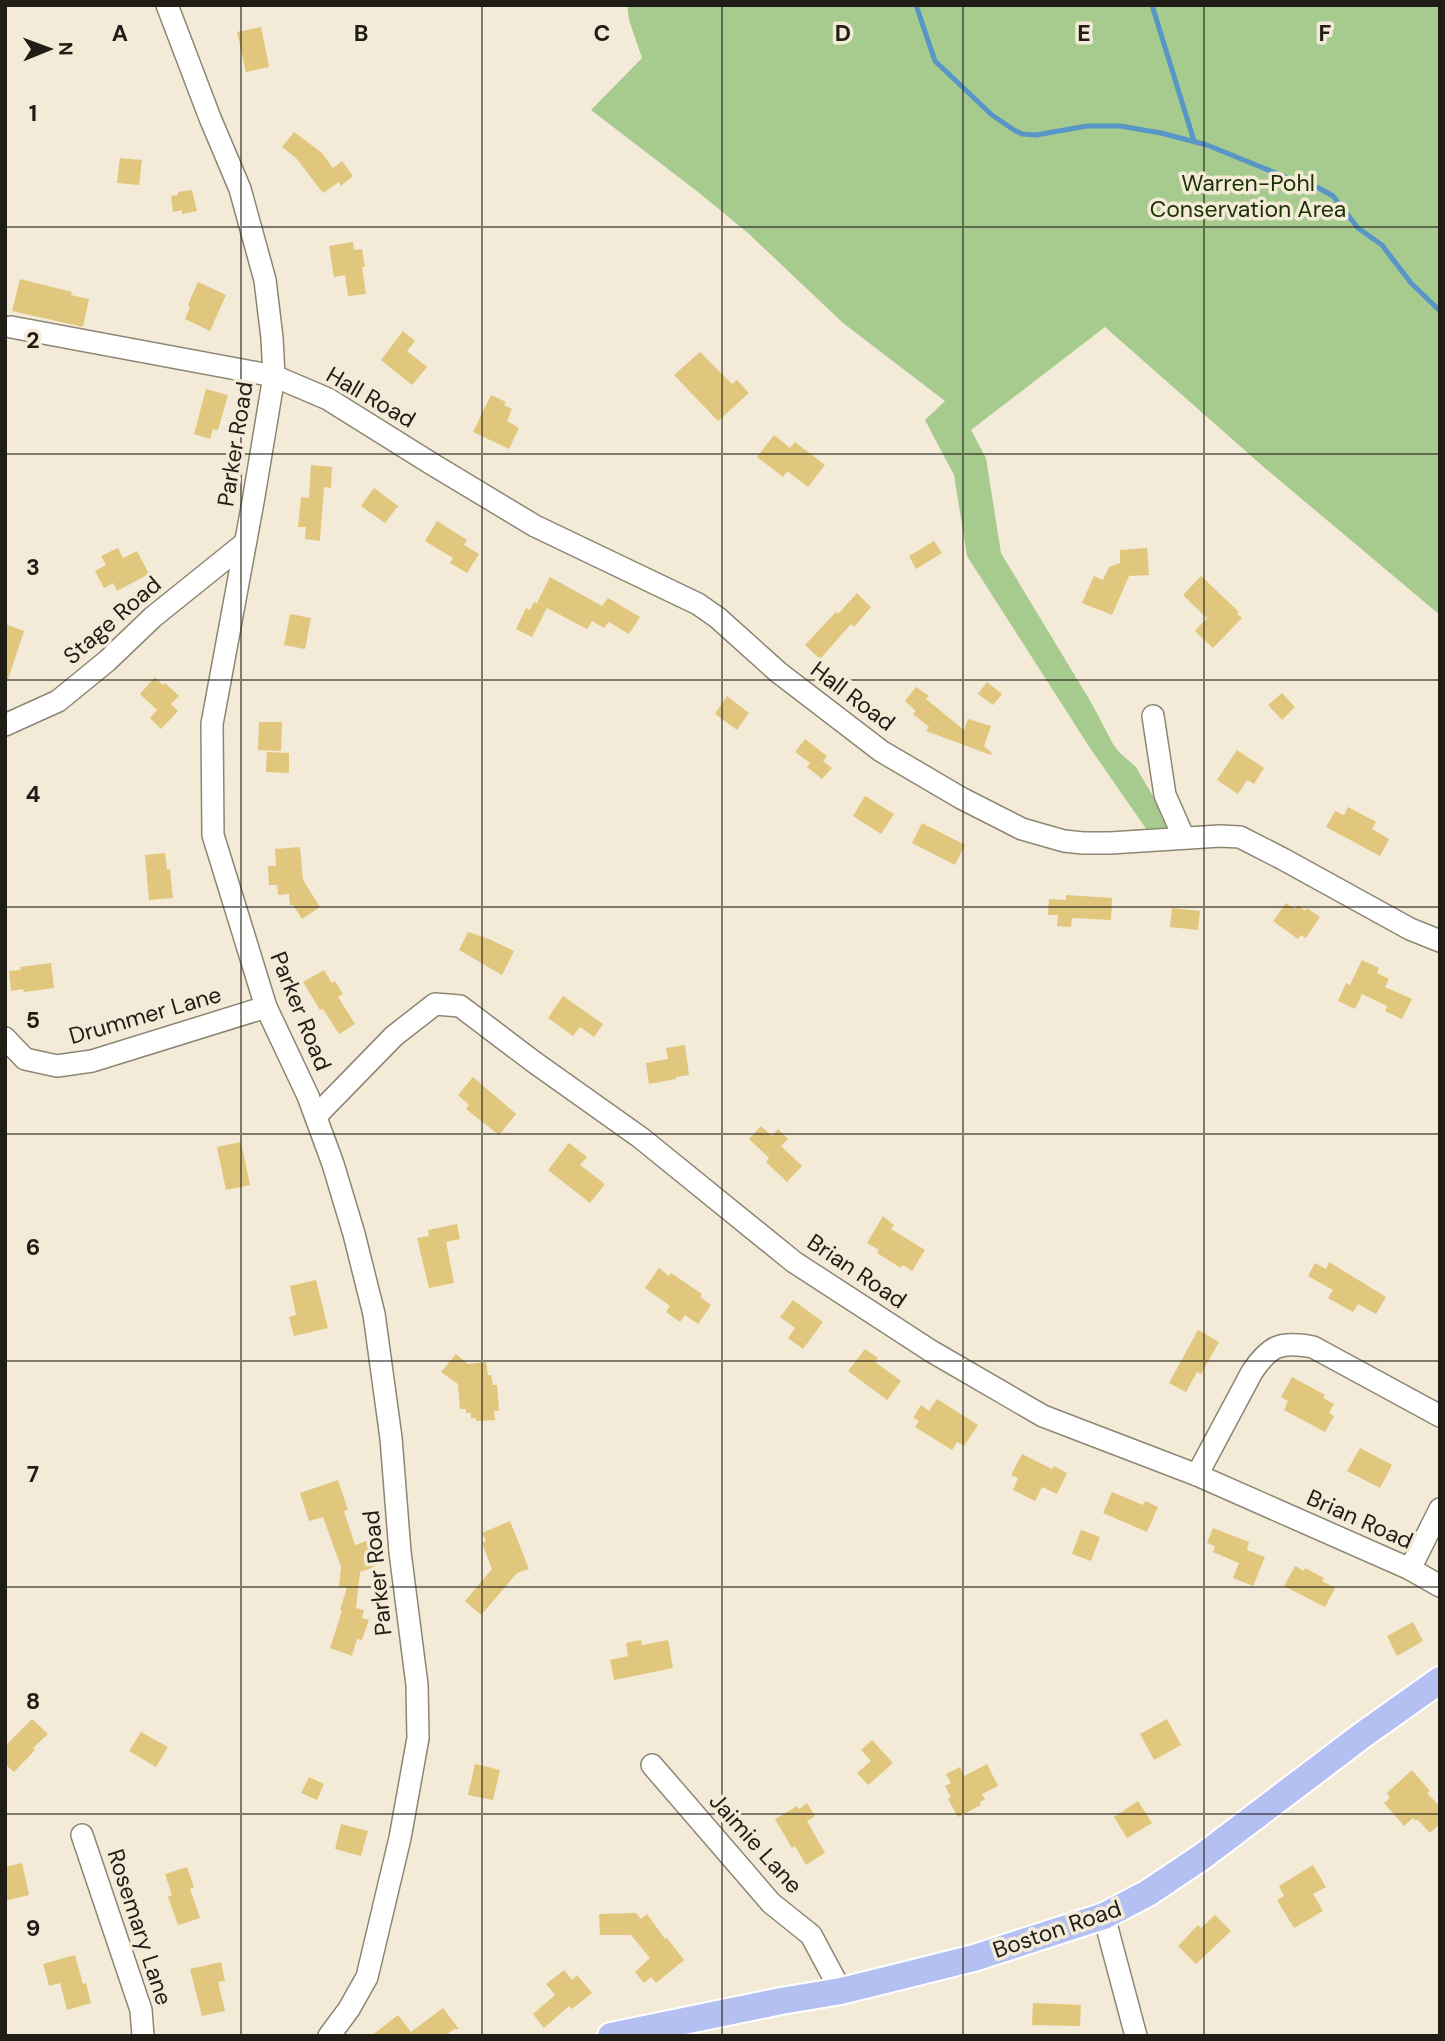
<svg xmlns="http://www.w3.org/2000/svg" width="1445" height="2041" viewBox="0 0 1445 2041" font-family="'DM Sans',sans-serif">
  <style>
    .green { fill: #a7ca8e }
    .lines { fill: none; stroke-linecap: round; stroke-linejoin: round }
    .stream { stroke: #5796c6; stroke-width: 5 }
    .building { fill: #e1c67d }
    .minor-casing { stroke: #8d8673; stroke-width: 24 }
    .major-casing { stroke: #fff; stroke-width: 30 }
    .minor { stroke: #fff; stroke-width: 21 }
    .major { stroke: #b4bff2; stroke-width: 26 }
    .grid { fill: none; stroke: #201d16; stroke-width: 2; stroke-opacity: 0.55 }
    .labels { text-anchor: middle; stroke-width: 7; stroke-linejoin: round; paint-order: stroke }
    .park-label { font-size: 23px; fill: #1a3102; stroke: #f3ebd7 }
    .street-label { font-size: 23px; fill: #201d16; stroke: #f3ebd7 }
    .grid-label { font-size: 23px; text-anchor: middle; font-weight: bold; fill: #201d16; stroke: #f3ebd7; stroke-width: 7; stroke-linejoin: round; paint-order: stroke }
  </style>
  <rect width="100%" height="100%" fill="#f3ebd7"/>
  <!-- green -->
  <path class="green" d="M627,5H1440V615L1266,469L1105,327L971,430L986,458L1001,553L1092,704L1113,744L1120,753L1136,767L1171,827L1147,830L1090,748L967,556L954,475L925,420L945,401L843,323L748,233L698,192L591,110L642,58L629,20Z"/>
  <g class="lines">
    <!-- stream -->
    <g class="stream">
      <path d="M916,5L935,61L992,115L1014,130L1022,134L1036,135L1087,126H1120L1161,133L1207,145L1298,182L1319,188L1333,196L1358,228L1382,245L1411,283L1440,311"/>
      <path d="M1152,5L1194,141"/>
    </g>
  </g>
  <!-- building -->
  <g class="building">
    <path d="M261,27L269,67L246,72L237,32Z"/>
    <path d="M294,132L322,153L333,168L342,161L353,176L341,186L339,182L323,193L296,158L282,147Z"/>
    <path d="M120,158L142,160L139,185L117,183Z"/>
    <path d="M192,190L197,211L182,214V210L173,212L171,196L178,195V192Z"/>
    <path d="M353,242L354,250L362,249L365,267H362L366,294L348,296L345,275L334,277L329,246Z"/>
    <path d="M20,279L72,292L71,295L89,299L83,327L12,311Z"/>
    <path d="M198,282L226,295L210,331L185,319L190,307L188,305Z"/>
    <path d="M403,331L415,341L407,351L427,367L412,385L381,360Z"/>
    <path d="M700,352L732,384L737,380L749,393L718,421L674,375Z"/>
    <path d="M206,389L228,395L218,430L213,429L210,439L194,434Z"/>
    <path d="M491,395L506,402L504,405L512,409L507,421L519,428L509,449L473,432Z"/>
    <path d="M774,435L790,448L795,442L825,465L808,487L787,471L783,477L757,457Z"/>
    <path d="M311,465L332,467L331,488L324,487L320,541L305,539L306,527H298L301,497L309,498Z"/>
    <path d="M374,488L398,506L385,523L361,506Z"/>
    <path d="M437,521L467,540L464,545L479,554L467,573L450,563L453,558L425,541Z"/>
    <path d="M934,541L942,553L916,569L909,556Z"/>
    <path d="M118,548L123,558L137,551L149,574L117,591L113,583L104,588L95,571L106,565L101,556Z"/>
    <path d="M1147,548L1149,575L1129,576L1112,615L1082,603L1094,576L1103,580L1109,567L1120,563V550Z"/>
    <path d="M1201,576L1239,612L1237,614L1242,618L1213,648L1195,631L1207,618L1183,595Z"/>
    <path d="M550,577L602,606L608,598L640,617L629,634L609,622L604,628L592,621L587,629L547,608L532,637L516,629L526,608L530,610L534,602L545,607L537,603Z"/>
    <path d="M857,593L871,607L854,627L851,624L820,659L805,645L836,612L838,614Z"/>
    <path d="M290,614L311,618L305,649L284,645Z"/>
    <path d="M5,624L24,631L8,679H5Z"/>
    <path d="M155,677L163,685L165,683L179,696L171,704L178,711L161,729L150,718L157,710L140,694Z"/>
    <path d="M987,682L1002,694L993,705L978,694Z"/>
    <path d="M916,687L929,696L926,699L964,730L968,719L991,726L984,746L992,753L991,755L926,731L929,727L913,714L916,711L905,701Z"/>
    <path d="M1282,693L1295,707L1282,720L1268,705Z"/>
    <path d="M727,696L749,713L737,730L715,714Z"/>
    <path d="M259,722H282L281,751L258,750Z"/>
    <path d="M805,739L827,756L823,761L832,768L822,779L807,767L810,763L795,752Z"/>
    <path d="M1237,750L1264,768L1254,784L1247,780L1238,794L1217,780Z"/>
    <path d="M267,752L289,753V773L266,772Z"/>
    <path d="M865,796L894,814L881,834L853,816Z"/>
    <path d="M1348,807L1376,822L1372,829L1389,839L1380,856L1326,827L1335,811L1344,815Z"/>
    <path d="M922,823L965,845L955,865L912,843Z"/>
    <path d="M300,847L303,880L320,907L302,919L293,905H290L289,894L278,895L277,885H269L268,866H276L275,849Z"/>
    <path d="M165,853L167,870L170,869L173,898L149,900L145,855Z"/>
    <path d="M1066,895L1112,898L1111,920L1072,918L1071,927L1057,926L1058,915H1048L1049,899L1066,900Z"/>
    <path d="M1286,903L1295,909L1298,905L1305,911L1307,908L1320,917L1306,938L1301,935L1298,939L1273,921Z"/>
    <path d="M1172,908L1200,911L1198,930L1170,927Z"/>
    <path d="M468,932L489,939L514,951L502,975L459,950Z"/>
    <path d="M1362,960L1379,968L1377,973L1389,979L1385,987L1412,999L1402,1019L1385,1011L1387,1006L1362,994L1355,1009L1338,1001L1346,983L1350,985Z"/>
    <path d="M51,963L54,988L24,992L23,989L11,991L9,971L21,970L20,967Z"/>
    <path d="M324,970L332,983L335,981L343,994L338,997L355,1024L339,1034L323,1009L320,1010L303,982Z"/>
    <path d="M563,996L603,1024L594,1037L580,1027L573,1036L548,1018Z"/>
    <path d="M685,1045L689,1075L676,1077V1079L649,1084L646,1063L668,1059L666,1048Z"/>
    <path d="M473,1077L516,1114L499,1135L466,1109L469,1105L458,1095Z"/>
    <path d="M761,1126L772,1136L778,1129L788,1139L781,1146L802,1166L787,1182L766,1162L769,1158L749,1139Z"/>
    <path d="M241,1142L250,1185L226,1190L217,1147Z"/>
    <path d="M569,1143L587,1157L580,1165L605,1184L590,1203L548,1170Z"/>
    <path d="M883,1216L894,1225L891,1229L925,1250L912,1271L903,1265L901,1268L877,1253L879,1250L867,1243Z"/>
    <path d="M457,1224L460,1239L446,1242L454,1283L429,1288L417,1238L429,1236L428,1230Z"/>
    <path d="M1329,1262L1386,1297L1376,1314L1358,1304L1353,1312L1328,1298L1333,1290L1308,1276L1315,1263L1326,1269Z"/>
    <path d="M659,1268L669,1276L671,1273L702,1294L700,1297L711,1305L698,1324L685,1315L680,1322L666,1312L670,1306L645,1288Z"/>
    <path d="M316,1280L328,1328L294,1336L289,1317L296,1315L290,1286Z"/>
    <path d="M793,1300L823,1322L803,1349L788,1338L795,1328L780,1317Z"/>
    <path d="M1198,1330L1219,1342L1201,1374L1197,1372L1186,1392L1169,1383Z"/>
    <path d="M865,1349L878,1358L875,1362L901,1381L887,1400L848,1371Z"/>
    <path d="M456,1354L468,1364L486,1362L488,1375H491L493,1385H497L499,1411H494L495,1420L476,1421V1418H471V1413H466V1409H460L458,1384L441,1372Z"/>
    <path d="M1292,1377L1325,1395L1323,1398L1334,1404L1329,1413L1334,1416L1325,1432L1284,1410L1288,1401L1281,1397Z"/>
    <path d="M937,1399L978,1425L964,1446L957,1442L952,1450L915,1427L919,1421L913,1418L921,1405L929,1411Z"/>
    <path d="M1360,1448L1392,1465L1380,1488L1347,1471Z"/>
    <path d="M1022,1454L1052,1469L1054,1466L1067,1473L1057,1494L1042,1487L1035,1501L1013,1490L1018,1478L1011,1475Z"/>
    <path d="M338,1480L348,1510L344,1511L355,1545L370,1540L375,1557L371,1559L374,1567L360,1572L356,1608L364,1610L362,1618L369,1620L362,1640L357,1639L352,1656L330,1648L342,1611L340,1610L347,1587H339L341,1567L323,1517L309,1521L300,1493Z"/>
    <path d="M1112,1492L1143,1505L1145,1501L1158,1507L1147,1532L1103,1513Z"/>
    <path d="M510,1521L529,1569L517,1573L481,1615L465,1601L492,1569L482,1543L486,1541L482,1533Z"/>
    <path d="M1213,1528L1249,1542L1247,1550L1265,1557L1253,1586L1233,1578L1239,1563L1213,1552L1215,1546L1207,1543Z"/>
    <path d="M1081,1530L1100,1537L1091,1561L1072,1554Z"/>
    <path d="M1295,1566L1304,1571L1305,1568L1324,1578L1322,1581L1335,1588L1325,1607L1284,1586Z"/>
    <path d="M1413,1622L1423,1641L1397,1656L1387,1636Z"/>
    <path d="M641,1640L642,1645L668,1640L673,1668L614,1680L610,1660L628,1656L626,1643Z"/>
    <path d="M32,1719L48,1734L33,1748L35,1750L14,1772L5,1764V1746Z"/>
    <path d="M1167,1719L1181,1745L1154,1760L1140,1734Z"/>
    <path d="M141,1732L168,1747L156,1767L129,1751Z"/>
    <path d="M872,1740L893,1763L868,1785L857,1773L871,1761L861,1750Z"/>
    <path d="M475,1764L500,1770L493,1800L468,1795Z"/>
    <path d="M987,1764L998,1786L982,1794L985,1799L980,1802L981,1805L958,1817L948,1799L951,1797L945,1786L951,1783L946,1774L960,1767L964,1776Z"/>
    <path d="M1412,1770L1430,1791L1427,1793L1440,1807V1824L1430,1833L1417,1819L1416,1821L1413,1818L1404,1826L1384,1803L1390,1798L1387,1793Z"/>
    <path d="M309,1777L324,1784L317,1800L301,1793Z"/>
    <path d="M1138,1801L1152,1823L1127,1838L1114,1817Z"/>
    <path d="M807,1803L815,1816L807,1821L825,1853L806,1865L795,1846L792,1848L775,1819L797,1806L799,1809Z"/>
    <path d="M341,1824L368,1831L361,1856L335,1849Z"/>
    <path d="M22,1863L29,1895L5,1901V1867Z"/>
    <path d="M1313,1865L1326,1887L1313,1894L1323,1911L1294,1928L1277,1900L1284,1896L1279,1886Z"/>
    <path d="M187,1867L194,1887L190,1889L200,1918L178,1925L168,1897L172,1895L165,1874Z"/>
    <path d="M636,1913L641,1919L647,1914L665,1939L667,1938L684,1960L656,1983L651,1977L644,1983L635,1972L650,1958L631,1935H600L599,1914Z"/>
    <path d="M1215,1915L1231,1931L1196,1964L1178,1946L1198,1925L1201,1928Z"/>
    <path d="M75,1955L83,1984L86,1983L91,2003L67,2010L60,1983L49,1986L43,1964Z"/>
    <path d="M221,1962L225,1981L218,1982L225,2011L202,2016L190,1969Z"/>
    <path d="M564,1970L572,1980L577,1975L592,1993L572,2009L569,2006L544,2028L533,2014L555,1995L546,1984Z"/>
    <path d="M1033,2003L1081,2005L1080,2026L1032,2025Z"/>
    <path d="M443,2008L459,2029H454L445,2036H371L398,2015L411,2032Z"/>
  </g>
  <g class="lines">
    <!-- minor casing -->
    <g class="minor-casing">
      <g id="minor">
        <path d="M167,5L210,118L240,189L265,280L272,338L274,376L253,502L212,724L213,835L266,1007L308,1096L333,1164L354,1234L374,1314L391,1438L400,1552L417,1685L418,1738L400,1838L367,1977L349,2009L329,2036"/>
        <path d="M11,327L274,376L328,399L432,464L535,526L698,604L718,618L778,672L881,751L961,798L1022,829L1064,841L1083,843H1110L1220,836L1240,837L1283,859L1410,929L1440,941"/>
        <path d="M1153,716L1165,795L1184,838"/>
        <path d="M5,725L58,701L107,661L153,617L245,543"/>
        <path d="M5,1038L25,1059L57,1066L92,1061L266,1007"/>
        <path d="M316,1116L394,1036L435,1004L460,1006L534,1062L641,1138L794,1262L931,1351L1043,1416L1197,1475L1410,1569L1440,1586"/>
        <path d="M1197,1475L1252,1372C1270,1345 1281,1341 1313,1347L1440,1416"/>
        <path d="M1410,1569L1440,1509"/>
        <path d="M652,1765L771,1903L811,1935L841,1991"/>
        <path d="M82,1835L141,2010L143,2036"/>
        <path d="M1104,1916L1136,2036"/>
      </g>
    </g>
    <!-- major casing -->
    <g class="major-casing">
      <path id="major" d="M611,2036L781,2001L841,1991L902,1976L974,1958L1104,1916L1148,1893L1203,1856L1364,1734L1440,1680"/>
    </g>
    <!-- minor -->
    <use href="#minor" class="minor"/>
    <!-- major -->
    <use href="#major" class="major"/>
  </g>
  <!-- grid -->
  <path class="grid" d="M241,5V2036M482,5V2036M722,5V2036M963,5V2036M1204,5V2036M5,227H1440M5,454H1440M5,680H1440M5,907H1440M5,1134H1440M5,1361H1440M5,1587H1440M5,1814H1440"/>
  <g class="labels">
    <!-- park labels -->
    <g class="park-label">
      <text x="1248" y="191">Warren-Pohl<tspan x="1248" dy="26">Conservation Area</tspan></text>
    </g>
    <!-- street labels -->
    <g class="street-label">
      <text transform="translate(371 397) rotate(30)" y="8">Hall Road</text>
      <text transform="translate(235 444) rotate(-81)" y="8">Parker Road</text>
      <text transform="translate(112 620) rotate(-41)" y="8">Stage Road</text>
      <text transform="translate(853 696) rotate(37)" y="8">Hall Road</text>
      <text transform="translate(301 1011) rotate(68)" y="8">Parker Road</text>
      <text transform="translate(145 1015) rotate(-16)" y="8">Drummer Lane</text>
      <text transform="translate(857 1271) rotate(34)" y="8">Brian Road</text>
      <text transform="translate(1360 1519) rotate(24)" y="8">Brian Road</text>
      <text transform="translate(377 1573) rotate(-96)" y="8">Parker Road</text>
      <text transform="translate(756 1843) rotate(48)" y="8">Jaimie Lane</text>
      <text transform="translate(140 1927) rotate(72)" y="8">Rosemary Lane</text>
      <text transform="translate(1057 1929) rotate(-19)" y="8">Boston Road</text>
    </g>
  </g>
  <g class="grid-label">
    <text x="120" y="41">A</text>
    <text x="361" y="41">B</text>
    <text x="602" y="41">C</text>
    <text x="843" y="41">D</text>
    <text x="1084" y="41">E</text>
    <text x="1325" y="41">F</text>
    <text x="33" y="121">1</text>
    <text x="33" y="348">2</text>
    <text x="33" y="575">3</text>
    <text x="33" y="802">4</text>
    <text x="33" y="1028">5</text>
    <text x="33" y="1255">6</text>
    <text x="33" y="1482">7</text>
    <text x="33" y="1709">8</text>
    <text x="33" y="1936">9</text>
  </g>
  <!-- border -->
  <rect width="1445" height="2041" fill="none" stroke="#201d16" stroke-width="14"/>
  <!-- north arrow -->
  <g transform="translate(49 49) rotate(89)" stroke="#f3ebd7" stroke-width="5" paint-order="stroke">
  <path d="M0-5L12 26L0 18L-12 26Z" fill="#201d16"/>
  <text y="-10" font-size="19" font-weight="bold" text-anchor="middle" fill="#201d16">N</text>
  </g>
</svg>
